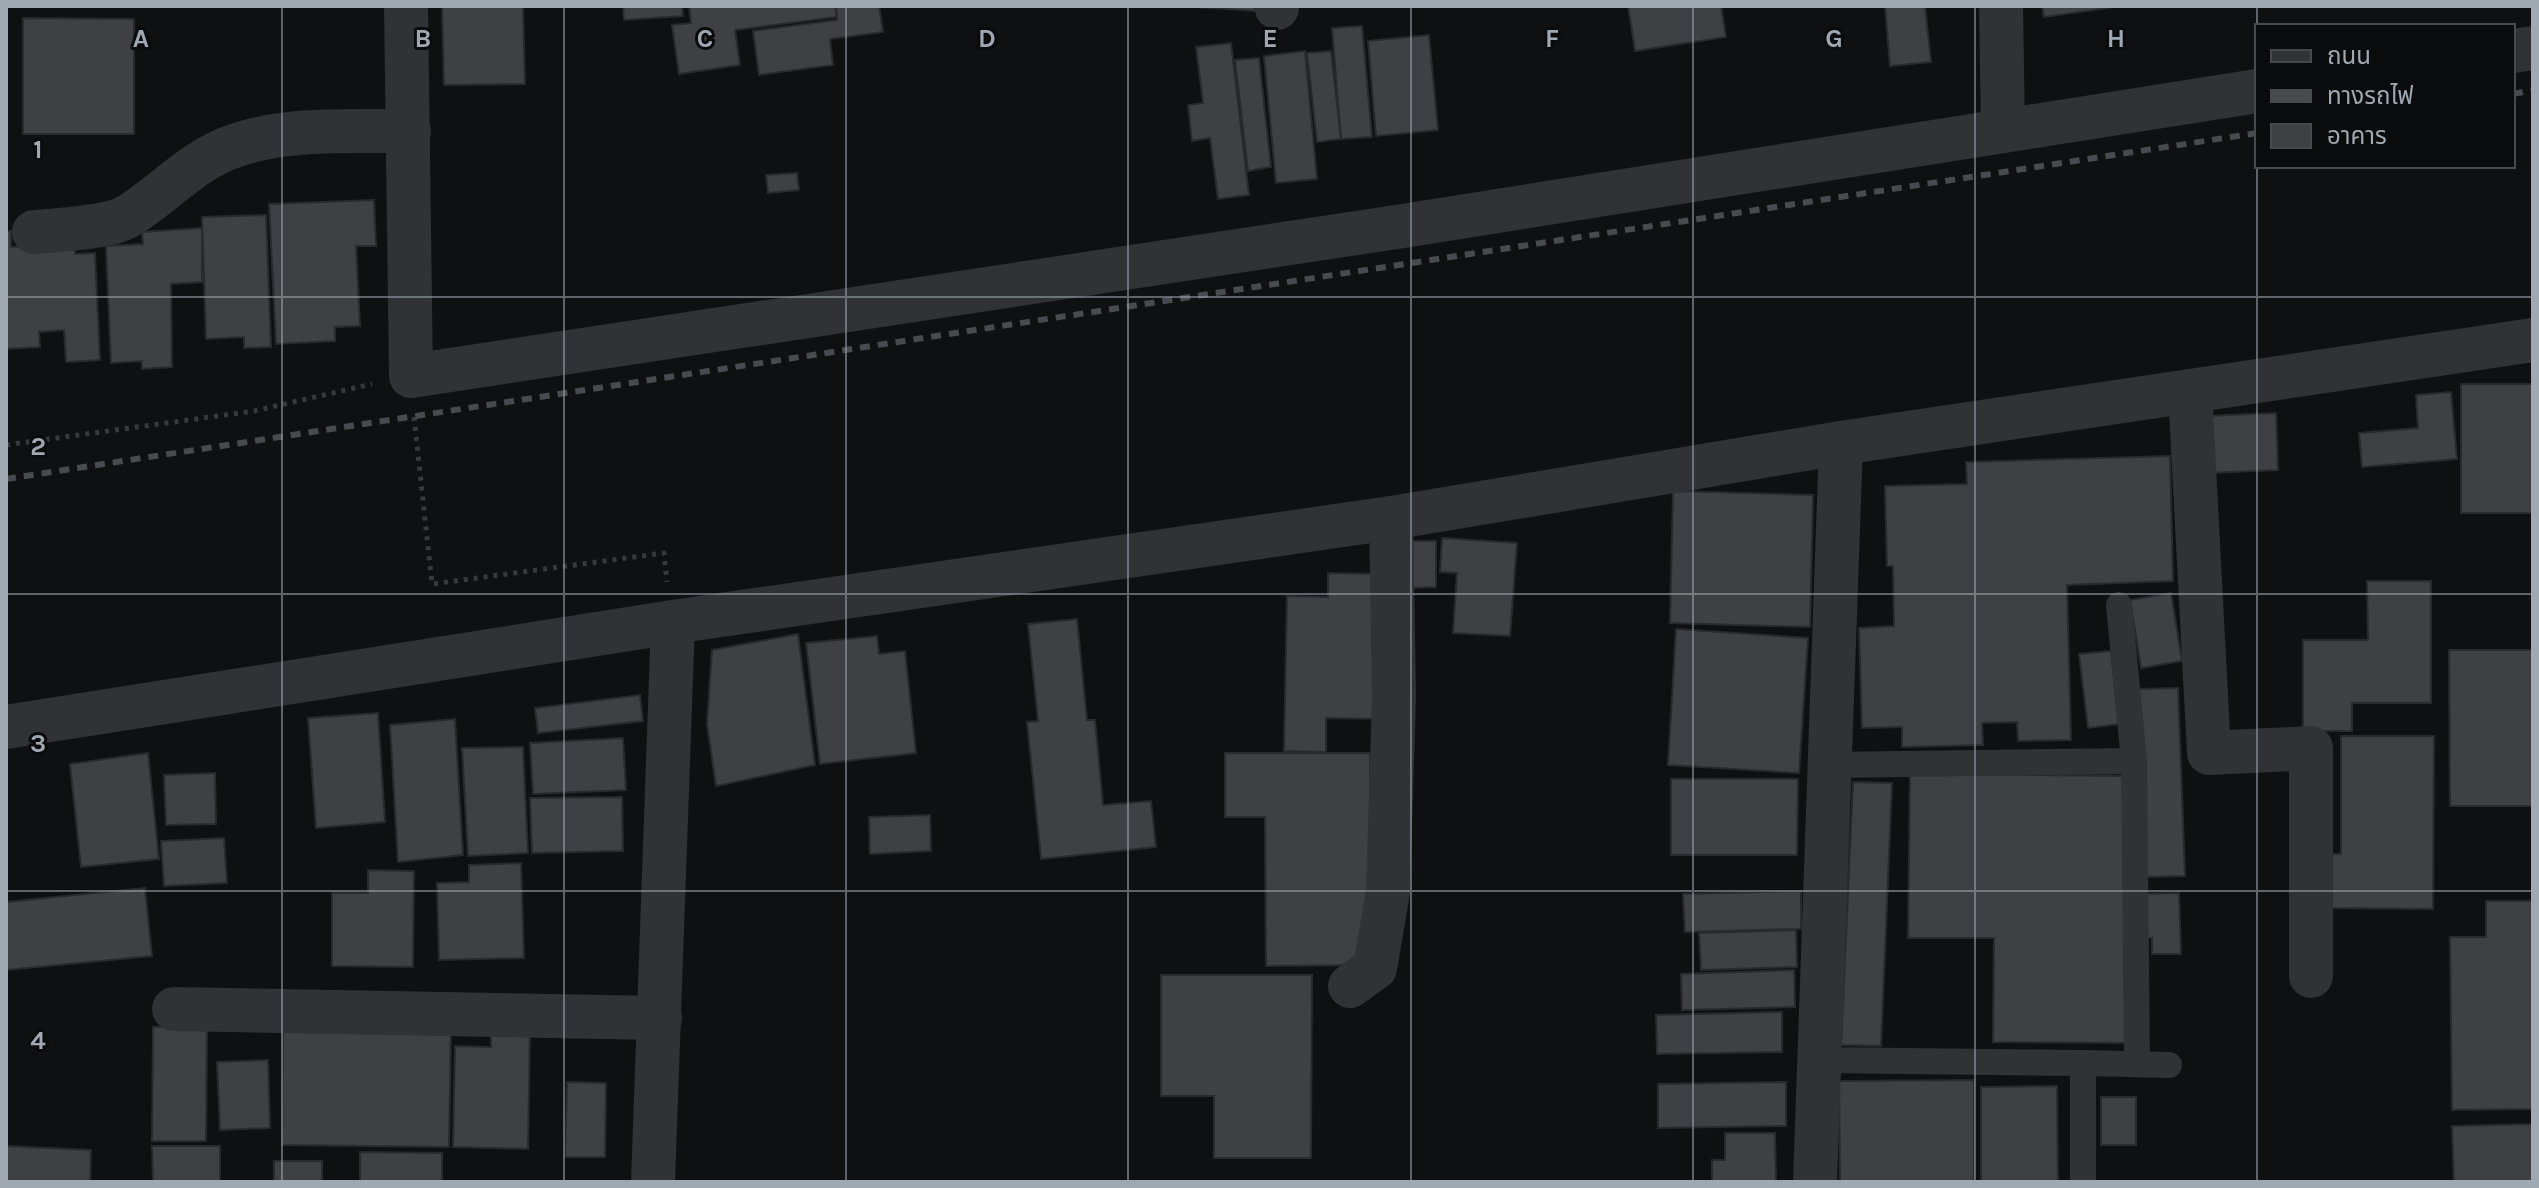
<svg xmlns="http://www.w3.org/2000/svg" width="2539" height="1188" viewBox="0 0 2539 1188" font-family="Karla,'Noto Sans Thai',sans-serif">
  <style>
    .building { fill: #3e4044; stroke: #292a2d; stroke-width: 2 }
    .lines { fill: none; stroke-linecap: round; stroke-linejoin: round }
    .path { stroke: #363a3d; stroke-width: 5; stroke-dasharray: 4 6; stroke-linecap: butt }
    .service { stroke: #303236; stroke-width: 26 }
    .minor { stroke: #303236; stroke-width: 44 }
    .tertiary { stroke: #303236; stroke-width: 44 }
    .rail { stroke: #474b4f; stroke-width: 6; stroke-dasharray: 10 8; stroke-linecap: butt }
    .grid { fill: none; stroke: #a0a9b2; stroke-width: 2; stroke-opacity: 0.55 }
    .grid-label { font-size: 26px; text-anchor: middle; font-weight: bold; fill: #a0a9b2; stroke: #0a0b0c; stroke-width: 6; stroke-linejoin: round; paint-order: stroke }
  </style>
  <rect width="100%" height="100%" fill="#0f1011"/>
  <!-- building -->
  <g class="building">
    <path d="M442,6H523L525,84L444,85Z"/>
    <path d="M623,6H682L683,16L624,20Z"/>
    <path d="M689,6H835L837,17L735,30L740,65L679,74L672,25L691,23Z"/>
    <path d="M836,6H879L883,32L830,39L833,65L759,75L753,31L837,20Z"/>
    <path d="M1180,6H1255V11Z"/>
    <path d="M1628,6H1721L1726,37L1635,51Z"/>
    <path d="M1885,6H1925L1931,62L1890,66Z"/>
    <path d="M2042,6H2109V8L2044,17Z"/>
    <path d="M23,18L134,19V134H23Z"/>
    <path d="M1362,26L1372,137L1341,139L1332,28Z"/>
    <path d="M1429,35L1438,130L1376,136L1368,41Z"/>
    <path d="M1231,43L1249,195L1218,199L1210,138L1192,141L1188,105L1203,103L1196,47Z"/>
    <path d="M1305,51L1317,179L1276,183L1264,56Z"/>
    <path d="M1331,51L1341,139L1317,142L1307,53Z"/>
    <path d="M1259,58L1271,167L1248,171L1235,60Z"/>
    <path d="M797,173L799,190L768,193L766,175Z"/>
    <path d="M374,200L376,246H356L360,326L335,327V341L276,344L269,204Z"/>
    <path d="M266,215L271,347L244,348V337L206,339L202,217Z"/>
    <path d="M202,228V282L171,284L172,367L142,369V361L111,363L106,246L143,244L142,232Z"/>
    <path d="M6,231H11V247L75,244V254L95,253L100,360L66,362L64,330L39,332L40,347L6,349Z"/>
    <rect x="2461" y="384" width="72" height="129"/>
    <path d="M2451,392L2457,459L2362,467L2359,433L2418,428L2416,395Z"/>
    <path d="M2276,413L2278,470L2208,473L2206,416Z"/>
    <path d="M2170,456L2173,581L2067,585L2071,740L2018,741L2017,722L1982,723L1983,745L1902,747V727L1862,728L1859,628L1894,626L1893,566H1887L1885,486L1967,484L1966,462Z"/>
    <path d="M1673,491L1813,495L1810,627L1670,623Z"/>
    <path d="M1442,538L1517,543L1510,636L1453,633L1457,573L1440,572Z"/>
    <path d="M1407,541H1436V587L1407,588Z"/>
    <path d="M1328,573L1374,574L1377,719L1326,718V752L1284,751L1287,596L1328,597Z"/>
    <path d="M2367,581H2431V703H2352V731H2303V640H2368Z"/>
    <path d="M2171,593L2182,661L2141,668L2130,600Z"/>
    <path d="M1077,619L1087,720H1095L1103,805L1151,801L1156,847L1041,859L1027,722L1038,721L1028,624Z"/>
    <path d="M1676,629L1808,638L1799,773L1668,765Z"/>
    <path d="M798,634L815,765L716,786L707,724L712,650Z"/>
    <path d="M877,636L879,654L905,651L916,753L820,764L806,643Z"/>
    <path d="M2449,650H2533V806H2450Z"/>
    <path d="M2111,651L2119,724L2088,728L2079,654Z"/>
    <path d="M2178,688L2185,876L2145,877L2139,689Z"/>
    <path d="M640,695L643,721L538,733L535,708Z"/>
    <path d="M378,713L385,822L316,828L308,718Z"/>
    <path d="M455,719L463,855L398,862L390,725Z"/>
    <path d="M2341,736H2434L2433,909L2327,908V854H2341Z"/>
    <path d="M623,738L626,790L533,794L530,743Z"/>
    <path d="M523,747L528,853L468,856L462,748Z"/>
    <path d="M148,753L159,859L81,867L70,764Z"/>
    <path d="M1225,753H1370V965L1266,966L1265,817H1225Z"/>
    <path d="M215,773L216,824L166,825L164,775Z"/>
    <path d="M1910,774L2133,776L2130,1043L1993,1042L1994,938H1908Z"/>
    <path d="M1671,779H1798L1797,855H1671Z"/>
    <path d="M1853,782L1892,783L1881,1046L1841,1045Z"/>
    <path d="M622,797L623,851L532,853L530,798Z"/>
    <path d="M930,815L931,851L870,854L869,817Z"/>
    <path d="M224,838L227,883L164,886L161,841Z"/>
    <path d="M521,863L524,958L439,960L437,883L469,882V865Z"/>
    <path d="M368,870L414,871L413,967L332,966V893H368Z"/>
    <path d="M145,888L152,956L6,970V902Z"/>
    <path d="M1801,891V929L1685,932L1683,894Z"/>
    <path d="M2179,893L2181,954H2152V938H2141L2140,894Z"/>
    <path d="M2486,901H2533V1109L2452,1110L2450,937H2486Z"/>
    <path d="M1796,930L1797,967L1701,970L1699,933Z"/>
    <path d="M1794,970L1795,1007L1682,1010L1681,974Z"/>
    <path d="M1161,975H1312L1311,1158H1214V1096H1161Z"/>
    <path d="M1782,1012V1052L1657,1054L1656,1015Z"/>
    <path d="M283,1024L451,1026L449,1147L282,1145Z"/>
    <path d="M491,1024L530,1025L528,1149L453,1147L455,1046L491,1047Z"/>
    <path d="M153,1027H207L206,1141H152Z"/>
    <path d="M268,1060L270,1128L220,1130L217,1062Z"/>
    <path d="M1974,1080V1182H1840L1839,1081Z"/>
    <path d="M567,1082L606,1083L605,1157H565Z"/>
    <path d="M1786,1082V1126L1658,1128V1084Z"/>
    <path d="M2057,1086L2058,1182H1981V1087Z"/>
    <rect x="2101" y="1097" width="35" height="48"/>
    <path d="M2533,1124V1181L2454,1182L2452,1126Z"/>
    <path d="M1725,1133H1775L1776,1182H1712V1160H1725Z"/>
    <path d="M6,1146L91,1150L90,1182H6Z"/>
    <path d="M152,1146H220V1182H153Z"/>
    <path d="M360,1152L442,1153V1182H360Z"/>
    <rect x="274" y="1161" width="48" height="21"/>
  </g>
  <g class="lines">
    <!-- path -->
    <g class="path">
      <path d="M414,417L432,584L664,553L667,582"/>
      <path d="M6,445L254,411L372,384"/>
    </g>
    <!-- service -->
    <g class="service">
      <path d="M2134,761L2137,1064"/>
      <path d="M1829,765L2134,761L2119,605"/>
      <path d="M1819,1060L2083,1063V1182"/>
      <path d="M2083,1063L2169,1065"/>
    </g>
    <!-- minor -->
    <g class="minor">
      <path d="M406,6L411,376L1403,226L2003,131"/>
      <path d="M2001,6L2003,131L2257,91"/>
      <path d="M1277,8V6"/>
      <path d="M2513,51L2533,48"/>
      <path d="M34,232C58,230 111,228 130,215C164,194 188,165 226,149C284,126 347,132 409,131"/>
      <path d="M2190,391L2209,753L2311,748V976"/>
      <path d="M1350,986L1375,968L1388,892L1394,696L1391,518"/>
      <path d="M174,1009L660,1018"/>
      <path d="M653,1182L673,622"/>
      <path d="M1815,1182L1841,443"/>
    </g>
    <!-- tertiary -->
    <path class="tertiary" d="M6,727L673,622L1391,518L1841,443L2533,340"/>
    <!-- rail -->
    <g class="rail">
      <path d="M2513,94L2533,90"/>
      <path d="M6,479L2257,133"/>
    </g>
  </g>
  <!-- grid -->
  <path class="grid" d="M282,6V1182M564,6V1182M846,6V1182M1128,6V1182M1411,6V1182M1693,6V1182M1975,6V1182M2257,6V1182M6,297H2533M6,594H2533M6,891H2533"/>
  <g class="grid-label">
    <text x="141" y="47">A</text>
    <text x="423" y="47">B</text>
    <text x="705" y="47">C</text>
    <text x="987" y="47">D</text>
    <text x="1270" y="47">E</text>
    <text x="1552" y="47">F</text>
    <text x="1834" y="47">G</text>
    <text x="2116" y="47">H</text>
    <text x="38" y="158">1</text>
    <text x="38" y="455">2</text>
    <text x="38" y="752">3</text>
    <text x="38" y="1049">4</text>
  </g>
  <!-- border -->
  <rect width="2539" height="1188" fill="none" stroke="#a0a9b2" stroke-width="16"/>
  <!-- legend -->
  <rect x="2255" y="24" width="260" height="144" fill="#0a0b0c" stroke="#464a4e" stroke-width="2"/>
  <rect x="2271" y="50" width="40" height="12" fill="#303236" stroke="#464a4e" stroke-width="2"/>
  <text x="2327" y="64" font-size="24" fill="#a0a9b2">ถนน</text>
  <rect x="2271" y="90" width="40" height="12" fill="#474b4f" stroke="#464a4e" stroke-width="2"/>
  <text x="2327" y="104" font-size="24" fill="#a0a9b2">ทางรถไฟ</text>
  <rect x="2271" y="124" width="40" height="24" fill="#3e4044" stroke="#464a4e" stroke-width="2"/>
  <text x="2327" y="144" font-size="24" fill="#a0a9b2">อาคาร</text>
</svg>
